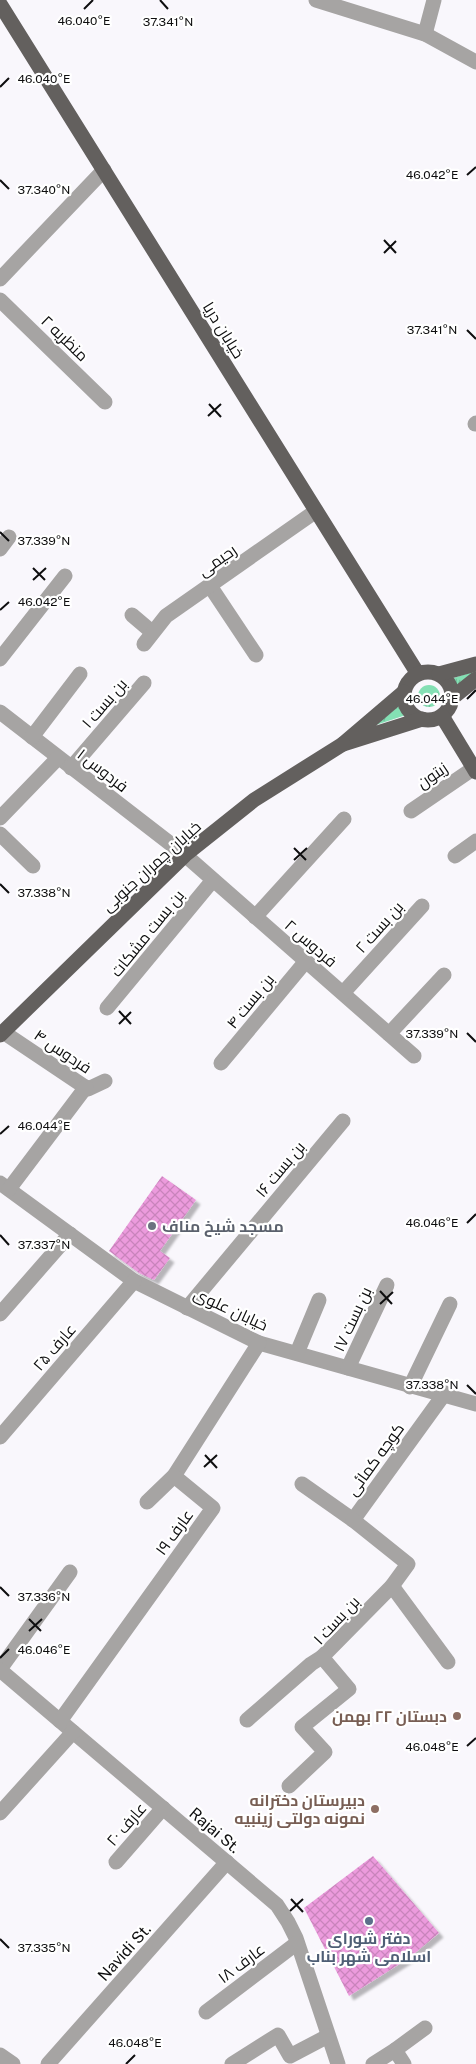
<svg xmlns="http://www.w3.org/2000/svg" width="476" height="2064" viewBox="0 0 476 2064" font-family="'Public Sans',Cairo,sans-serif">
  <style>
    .grass { fill: url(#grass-tufts) }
    .building { fill: url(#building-cross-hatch); filter: url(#shadow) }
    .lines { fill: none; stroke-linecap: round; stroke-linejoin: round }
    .minor { stroke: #a6a4a3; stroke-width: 15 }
    .major { stroke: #63605e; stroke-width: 15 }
    .ticks { fill: none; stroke: #0e0e0f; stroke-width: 2 }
    .worship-dot { fill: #6b7280; stroke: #fff; stroke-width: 2 }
    .education-dot { fill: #8d6e63; stroke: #fff; stroke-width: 2 }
    .service-dot { fill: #5c6f8a; stroke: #fff; stroke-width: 2 }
    .labels { text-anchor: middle; stroke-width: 4.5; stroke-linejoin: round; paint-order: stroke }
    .street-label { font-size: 16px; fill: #0e0e0f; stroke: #fff }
    .worship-label { font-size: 16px; font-weight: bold; fill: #5b616d; stroke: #fff; text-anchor: start }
    .education-label { font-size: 16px; font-weight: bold; fill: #785e54; stroke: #fff; text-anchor: end }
    .service-label { font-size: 16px; font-weight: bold; fill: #4e5e75; stroke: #fff }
    .ticks-label { font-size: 12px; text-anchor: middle; fill: #0e0e0f; stroke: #fff; stroke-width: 4.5; stroke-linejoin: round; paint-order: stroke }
  </style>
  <defs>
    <pattern id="grass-tufts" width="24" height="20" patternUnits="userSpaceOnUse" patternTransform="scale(1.25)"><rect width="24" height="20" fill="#84e0b4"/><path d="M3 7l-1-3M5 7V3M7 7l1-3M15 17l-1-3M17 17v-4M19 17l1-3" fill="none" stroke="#71bf9a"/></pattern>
    <pattern id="building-cross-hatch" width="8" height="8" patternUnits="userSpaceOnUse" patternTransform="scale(1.25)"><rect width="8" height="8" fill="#ec9bdd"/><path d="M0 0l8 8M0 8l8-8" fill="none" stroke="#c984bc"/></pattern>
    <filter id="shadow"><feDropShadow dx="4.5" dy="4.5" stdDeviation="1" flood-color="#0004"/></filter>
  </defs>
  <rect width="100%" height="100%" fill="#f9f7fc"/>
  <!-- grass -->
  <g class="grass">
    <path d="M476,671L455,688L450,679Z"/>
    <circle cx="429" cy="696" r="11"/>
    <path d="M400,705L406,715L376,725Z"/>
  </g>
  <!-- building -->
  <g class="building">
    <path d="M162,1176L196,1200L160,1251L170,1258L154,1280L139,1273L109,1251Z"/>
    <path d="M373,1856L439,1933L409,1958L349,1996L304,1908Z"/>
  </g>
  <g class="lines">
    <!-- minor -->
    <g class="minor">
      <path d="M316,0L425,34L476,62"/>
      <path d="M425,34L434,0"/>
      <path d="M0,279L104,170"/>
      <path d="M0,300L105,402"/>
      <path d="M475,424L476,423"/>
      <path d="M0,549L9,537"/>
      <path d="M210,586L256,655"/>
      <path d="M132,615L152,632"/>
      <path d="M144,644L166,616L316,511"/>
      <path d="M0,659L65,576"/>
      <path d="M0,712L185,855L414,1056"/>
      <path d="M32,737L80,674"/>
      <path d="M71,768L144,683"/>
      <path d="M411,811L474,768"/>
      <path d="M0,818L58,758"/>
      <path d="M0,834L33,866"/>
      <path d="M455,856L476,841"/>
      <path d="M255,917L344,819"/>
      <path d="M343,993L422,906"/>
      <path d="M107,1008L213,880"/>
      <path d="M3,1032L88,1089L105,1081"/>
      <path d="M389,1034L444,975"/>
      <path d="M221,1063L306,961"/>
      <path d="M0,1183L134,1281L259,1343L476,1404"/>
      <path d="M9,1189L86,1087"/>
      <path d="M187,1308L343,1121"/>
      <path d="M0,1314L70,1234"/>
      <path d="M297,1353L319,1300"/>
      <path d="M348,1368L387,1285"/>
      <path d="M410,1387L450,1304"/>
      <path d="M0,1437L134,1281"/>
      <path d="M302,1484L353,1520L445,1393"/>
      <path d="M147,1502L174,1476L259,1343"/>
      <path d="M392,1586L448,1662"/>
      <path d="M0,1669L70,1572"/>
      <path d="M0,1670L277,1905L288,1922L296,1938L338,2064"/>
      <path d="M247,1720L311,1664L322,1657"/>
      <path d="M60,1721L213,1508L174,1476"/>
      <path d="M289,1786L325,1752L302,1727L349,1689L322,1657L392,1586L408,1564L353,1520"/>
      <path d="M0,1813L73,1732"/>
      <path d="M116,1862L163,1808"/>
      <path d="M206,2012L297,1943"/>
      <path d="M395,2050L425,2028"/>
      <path d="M0,2055L13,2064"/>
      <path d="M48,2064L227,1862"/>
      <path d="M232,2064L278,2035L290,2056L328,2036"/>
      <path d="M373,2064L395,2050L404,2064"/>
    </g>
    <!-- major -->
    <g class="major">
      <path d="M0,4L418,674"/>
      <circle cx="428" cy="696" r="24"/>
      <path d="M439,674L476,664"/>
      <path d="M404,692L343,744L422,719"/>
      <path d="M452,698L476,679"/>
      <path d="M442,716L476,772"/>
      <path d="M0,1035L185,855L254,800L343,744"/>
    </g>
  </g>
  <!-- ticks -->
  <path class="ticks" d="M160,0L168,9M84,9L93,0M0,87L9,78M467,175L476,167M0,180L9,189M384,240L396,253M384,253L396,241M467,330L476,339M209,404L221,417M208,416L221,404M0,532L9,541M33,568L45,580M33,580L46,568M0,610L9,602M467,699L476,690M294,848L306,860M294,860L307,848M0,884L9,893M119,1011L131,1024M119,1024L131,1012M467,1033L476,1042M0,1134L9,1126M467,1223L476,1214M0,1235L9,1245M380,1291L392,1304M380,1304L393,1292M467,1385L476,1394M205,1455L217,1468M204,1467L217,1455M0,1587L9,1596M29,1619L41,1631M29,1631L42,1619M0,1658L9,1649M467,1746L476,1738M291,1899L303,1912M290,1911L303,1899M0,1939L9,1948M126,2064L135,2055"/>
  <!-- markers -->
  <circle class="worship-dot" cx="152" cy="1226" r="5"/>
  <g class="education-dot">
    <circle cx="457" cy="1716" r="5"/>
    <circle cx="375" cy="1809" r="5"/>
  </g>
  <circle class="service-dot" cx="369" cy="1921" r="5"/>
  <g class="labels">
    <!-- street labels -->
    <g class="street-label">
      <text transform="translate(224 330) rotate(58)" y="6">خیابان دریا</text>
      <text transform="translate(65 338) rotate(44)" y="6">منظریه ۲</text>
      <text transform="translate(217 560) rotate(-35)" y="6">رحیمی</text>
      <text transform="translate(104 703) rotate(-49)" y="6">بن بست ۱</text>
      <text transform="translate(103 770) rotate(38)" y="6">فردوس ۱</text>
      <text transform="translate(432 775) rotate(-34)" y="6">زیتون</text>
      <text transform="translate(151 866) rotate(-42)" y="6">خیابان چمران جنوبی</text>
      <text transform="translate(379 927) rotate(-48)" y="6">بن بست ۲</text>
      <text transform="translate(147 933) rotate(-51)" y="6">بن بست مشکات</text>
      <text transform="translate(311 943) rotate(41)" y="6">فردوس ۲</text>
      <text transform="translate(250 1001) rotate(-51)" y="6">بن بست ۴</text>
      <text transform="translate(63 1051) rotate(34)" y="6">فردوس ۴</text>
      <text transform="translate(280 1169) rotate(-50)" y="6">بن بست ۱۶</text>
      <text transform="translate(231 1309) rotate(25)" y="6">خیابان علوی</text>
      <text transform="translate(352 1319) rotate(-65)" y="6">بن بست ۱۷</text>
      <text transform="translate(54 1347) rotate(-49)" y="6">عارف ۲۵</text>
      <text transform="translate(375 1459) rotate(-54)" y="6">کوچه کمائی</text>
      <text transform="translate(174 1532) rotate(-54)" y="6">عارف ۱۹</text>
      <text transform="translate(336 1620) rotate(-47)" y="6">بن بست ۱</text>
      <text transform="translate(126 1824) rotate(-49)" y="6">عارف ۲۰</text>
      <text transform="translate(215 1830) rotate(40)" y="6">Rajai St.</text>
      <text transform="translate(124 1952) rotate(-48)" y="6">Navidi St.</text>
      <text transform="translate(241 1963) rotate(-37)" y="6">عارف ۱۸</text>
    </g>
    <!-- worship labels -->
    <g class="worship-label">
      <text x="162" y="1232">مسجد شیخ مناف</text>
    </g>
    <!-- education labels -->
    <g class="education-label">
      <text x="447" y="1722">دبستان ۲۲ بهمن</text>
      <text x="365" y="1806">دبیرستان دخترانه<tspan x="365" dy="18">نمونه دولتی زینبیه</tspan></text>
    </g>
    <!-- service labels -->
    <g class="service-label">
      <text x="369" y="1944">دفتر شورای<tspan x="369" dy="18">اسلامی شهر بناب</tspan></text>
    </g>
  </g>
  <g class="ticks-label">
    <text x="84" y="25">46.040°E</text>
    <text x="168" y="26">37.341°N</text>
    <text x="44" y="83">46.040°E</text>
    <text x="432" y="179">46.042°E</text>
    <text x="44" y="194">37.340°N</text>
    <text x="432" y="334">37.341°N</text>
    <text x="44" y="545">37.339°N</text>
    <text x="44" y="606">46.042°E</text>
    <text x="432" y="703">46.044°E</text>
    <text x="44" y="897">37.338°N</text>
    <text x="432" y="1038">37.339°N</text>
    <text x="44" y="1130">46.044°E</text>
    <text x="432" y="1227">46.046°E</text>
    <text x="44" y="1249">37.337°N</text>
    <text x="432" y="1389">37.338°N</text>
    <text x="44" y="1601">37.336°N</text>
    <text x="44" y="1654">46.046°E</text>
    <text x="432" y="1751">46.048°E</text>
    <text x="44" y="1952">37.335°N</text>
    <text x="135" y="2047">46.048°E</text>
  </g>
</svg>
